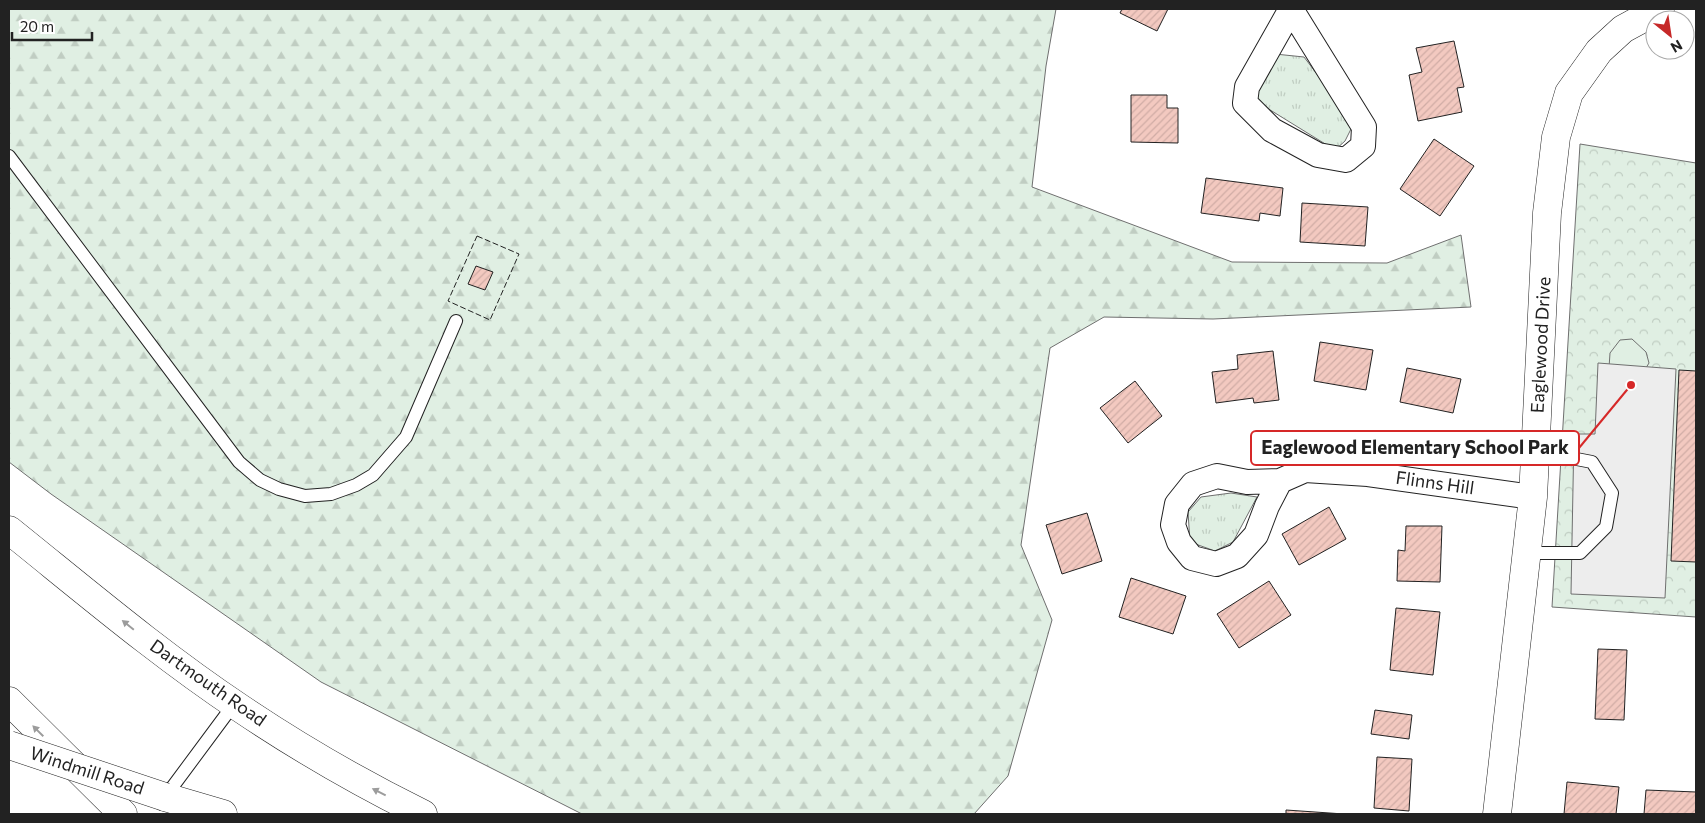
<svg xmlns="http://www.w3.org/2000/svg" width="1705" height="823" viewBox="0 0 1705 823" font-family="Commissioner,sans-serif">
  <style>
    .grass { fill: url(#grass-tufts); stroke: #6f6f6f }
    .forest { fill: url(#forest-firs); stroke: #6f6f6f }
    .park { fill: url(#park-crowns); stroke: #6f6f6f }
    .pitch { fill: #e0efe3; stroke: #6f6f6f }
    .parking { fill: #ededed; stroke: #6f6f6f }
    .building { fill: url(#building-hatch); stroke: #222 }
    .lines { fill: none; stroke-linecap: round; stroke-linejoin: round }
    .lane-casing { stroke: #222; stroke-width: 14 }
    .street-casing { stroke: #222; stroke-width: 26 }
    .secondary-casing { stroke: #222; stroke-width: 29 }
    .primary-casing { stroke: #222; stroke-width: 29 }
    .highway-casing { stroke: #222; stroke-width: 29 }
    .lane { stroke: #fff; stroke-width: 12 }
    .street { stroke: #fff; stroke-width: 24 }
    .secondary { stroke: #fff; stroke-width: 28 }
    .primary { stroke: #fff; stroke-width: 28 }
    .highway { stroke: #fff; stroke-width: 28 }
    .primary-bridge-casing { stroke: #222; stroke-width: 29; stroke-linecap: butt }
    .primary-bridge { stroke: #fff; stroke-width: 28 }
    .fence { stroke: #222; stroke-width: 1; stroke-dasharray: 6 2.5; stroke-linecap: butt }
    .oneway { fill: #9c9c9c }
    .labels { text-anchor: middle; stroke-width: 4; stroke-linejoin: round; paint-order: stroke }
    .street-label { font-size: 18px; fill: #222; stroke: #fff }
    .leader { fill: none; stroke: #d62828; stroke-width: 2 }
    .callout-dot { fill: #d62828; stroke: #fff; stroke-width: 2 }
    .callout { fill: #fff; stroke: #d62828; stroke-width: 2 }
    .callout-label { font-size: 19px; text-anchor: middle; font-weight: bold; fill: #222 }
  </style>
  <defs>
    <pattern id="grass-tufts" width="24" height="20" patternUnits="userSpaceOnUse" patternTransform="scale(1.25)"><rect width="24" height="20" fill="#e0efe3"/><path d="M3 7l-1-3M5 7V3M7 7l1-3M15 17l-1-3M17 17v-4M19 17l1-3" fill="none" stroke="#c0cdc2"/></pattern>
    <pattern id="forest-firs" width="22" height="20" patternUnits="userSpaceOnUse" patternTransform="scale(1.25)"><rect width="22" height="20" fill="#e0efe3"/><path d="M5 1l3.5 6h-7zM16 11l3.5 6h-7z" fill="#c0cdc2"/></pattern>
    <pattern id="park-crowns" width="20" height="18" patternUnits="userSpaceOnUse" patternTransform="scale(1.25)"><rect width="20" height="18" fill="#e0efe3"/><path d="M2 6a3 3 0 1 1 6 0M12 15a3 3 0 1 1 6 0" fill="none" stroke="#c0cdc2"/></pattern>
    <pattern id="building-hatch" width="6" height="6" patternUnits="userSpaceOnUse" patternTransform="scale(1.25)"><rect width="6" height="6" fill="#f3c9c0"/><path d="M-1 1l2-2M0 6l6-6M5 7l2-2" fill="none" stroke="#d0aca5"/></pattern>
  </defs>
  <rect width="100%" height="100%" fill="#fff"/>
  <!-- grass -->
  <g class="grass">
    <path d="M1275,54L1304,57L1345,111L1352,127L1345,141L1335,150L1254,100Z"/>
    <path d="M1231,493L1257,497L1233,542L1215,551L1190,542L1188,512L1201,497Z"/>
  </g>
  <!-- forest -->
  <path class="forest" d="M9,9H1056L1046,66L1032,187L1232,262L1387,263L1461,235L1471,307L1213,319L1104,317L1050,348L1021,545L1052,620L1008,776L974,814H582L321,682L51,494L9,462Z"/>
  <!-- park -->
  <path class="park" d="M1580,144L1696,163V617L1552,607Z"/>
  <!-- pitch -->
  <path class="pitch" d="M1632,339L1646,352L1649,363L1639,379L1609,368L1610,353L1620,340Z"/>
  <!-- parking -->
  <path class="parking" d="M1598,363L1676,369L1665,598L1571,594L1574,434H1595Z"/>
  <!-- building -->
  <g class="building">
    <path d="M1122,9H1168L1157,31L1120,13Z"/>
    <path d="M1454,41L1464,87L1457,88L1462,112L1418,121L1409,75L1422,72L1416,48Z"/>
    <path d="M1131,95H1167V108H1178V143L1131,142Z"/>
    <path d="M1434,139L1474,166L1440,216L1400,189Z"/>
    <path d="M1206,178L1283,188L1280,216L1260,213L1259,221L1201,213Z"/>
    <path d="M1302,203L1368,207L1365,246L1300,242Z"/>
    <path d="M476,266L493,272L485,290L468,284Z"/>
    <path d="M1320,342L1373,350L1366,390L1314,381Z"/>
    <path d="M1273,351L1279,400L1254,403L1253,398L1216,403L1212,372L1238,369L1237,355Z"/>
    <path d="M1407,368L1461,379L1453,413L1400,402Z"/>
    <path d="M1679,370L1696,371V562L1671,561Z"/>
    <path d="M1135,381L1162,416L1128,443L1100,408Z"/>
    <path d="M1329,507L1346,539L1299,565L1282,534Z"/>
    <path d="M1087,513L1102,561L1062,574L1046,525Z"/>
    <path d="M1406,526H1442L1440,582L1397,581L1398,550L1405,551Z"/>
    <path d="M1131,578L1186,596L1173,634L1119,617Z"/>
    <path d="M1269,581L1291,615L1239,648L1217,614Z"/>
    <path d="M1396,608L1440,612L1433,675L1390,670Z"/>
    <path d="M1598,649L1627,650L1624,720L1595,719Z"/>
    <path d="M1375,710L1412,715L1409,739L1371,734Z"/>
    <path d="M1377,757L1412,759L1409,811L1374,808Z"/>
    <path d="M1567,782L1619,787L1616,814H1564Z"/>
    <path d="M1646,790L1696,792V814H1644Z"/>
    <path d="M1286,810L1344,814H1286Z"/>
  </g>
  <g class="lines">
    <!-- lane casing -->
    <g class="lane-casing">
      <g id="lane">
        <path d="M9,156L239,462L260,480L279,489L305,496L331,494L356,485L373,475L406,437L456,321"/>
        <path d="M1528,553H1580L1606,527L1612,493L1592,462L1535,451"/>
        <path d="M165,797L234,704"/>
      </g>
    </g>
    <!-- street casing -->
    <g class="street-casing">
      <g id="street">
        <path d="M1291,9L1364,127L1363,146L1346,160L1318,155L1272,130L1245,103L1247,87L1291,9"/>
        <path d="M1280,481L1267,506L1256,535L1237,556L1216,564L1192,558L1179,542L1173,525L1177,504L1193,484L1217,476L1247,482L1280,481L1305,470L1368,474L1533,497"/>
      </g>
    </g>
    <!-- secondary casing -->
    <g class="secondary-casing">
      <path id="secondary" d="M1497,814L1533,497L1547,213L1556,137L1569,93L1599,51L1623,29L1660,9"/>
    </g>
    <!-- primary casing -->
    <g class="primary-casing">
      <g id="primary">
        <path d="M9,530C85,591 159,654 240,708C298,747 360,783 423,814"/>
        <path d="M165,797L223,814"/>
      </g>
    </g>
    <!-- highway casing -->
    <g class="highway-casing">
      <path id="highway" d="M9,701L123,814"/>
    </g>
    <!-- lane -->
    <use href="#lane" class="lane"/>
    <!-- street -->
    <use href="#street" class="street"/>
    <!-- secondary -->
    <use href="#secondary" class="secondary"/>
    <!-- primary -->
    <use href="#primary" class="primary"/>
    <!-- highway -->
    <use href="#highway" class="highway"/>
    <!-- primary-bridge casing -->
    <g class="primary-bridge-casing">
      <path id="primary-bridge" d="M9,745L165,797"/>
    </g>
    <!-- primary-bridge -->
    <use href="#primary-bridge" class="primary-bridge"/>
    <!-- fence -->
    <path class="fence" d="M477,236L519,254L490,320L448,301Z"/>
  </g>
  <!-- one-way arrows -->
  <defs><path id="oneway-solid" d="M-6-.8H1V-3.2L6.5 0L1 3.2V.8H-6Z" transform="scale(1.25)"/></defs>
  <g class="oneway">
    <use href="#oneway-solid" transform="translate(128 625) rotate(-141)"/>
    <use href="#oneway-solid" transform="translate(38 731) rotate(-135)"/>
    <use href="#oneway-solid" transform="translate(379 792) rotate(-153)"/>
  </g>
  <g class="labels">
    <!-- street labels -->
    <g class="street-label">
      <text transform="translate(1541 345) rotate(-87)" y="6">Eaglewood Drive</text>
      <text transform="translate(1435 483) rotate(8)" y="6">Flinns Hill</text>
      <text transform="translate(208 683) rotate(35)" y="6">Dartmouth Road</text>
      <text transform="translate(87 771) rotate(18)" y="6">Windmill Road</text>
    </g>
  </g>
  <!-- callouts -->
  <path class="leader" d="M1631 385L1579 448"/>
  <circle class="callout-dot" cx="1631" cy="385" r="5"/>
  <rect class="callout" x="1251" y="431" width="328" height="34" rx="5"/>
  <g class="callout-label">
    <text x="1415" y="454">Eaglewood Elementary School Park</text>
  </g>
  <!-- border -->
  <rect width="1705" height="823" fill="none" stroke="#222222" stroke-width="20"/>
  <!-- north arrow -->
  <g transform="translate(1670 35) rotate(150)"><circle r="24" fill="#ffffff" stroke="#a7a7a7"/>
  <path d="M0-4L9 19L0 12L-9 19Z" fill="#c62828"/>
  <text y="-8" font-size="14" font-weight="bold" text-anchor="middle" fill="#222222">N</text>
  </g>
  <!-- scale -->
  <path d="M12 32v8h80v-8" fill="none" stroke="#222222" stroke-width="2.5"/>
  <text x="20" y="32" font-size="15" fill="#222222" stroke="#ffffff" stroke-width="4" paint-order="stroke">20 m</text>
</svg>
